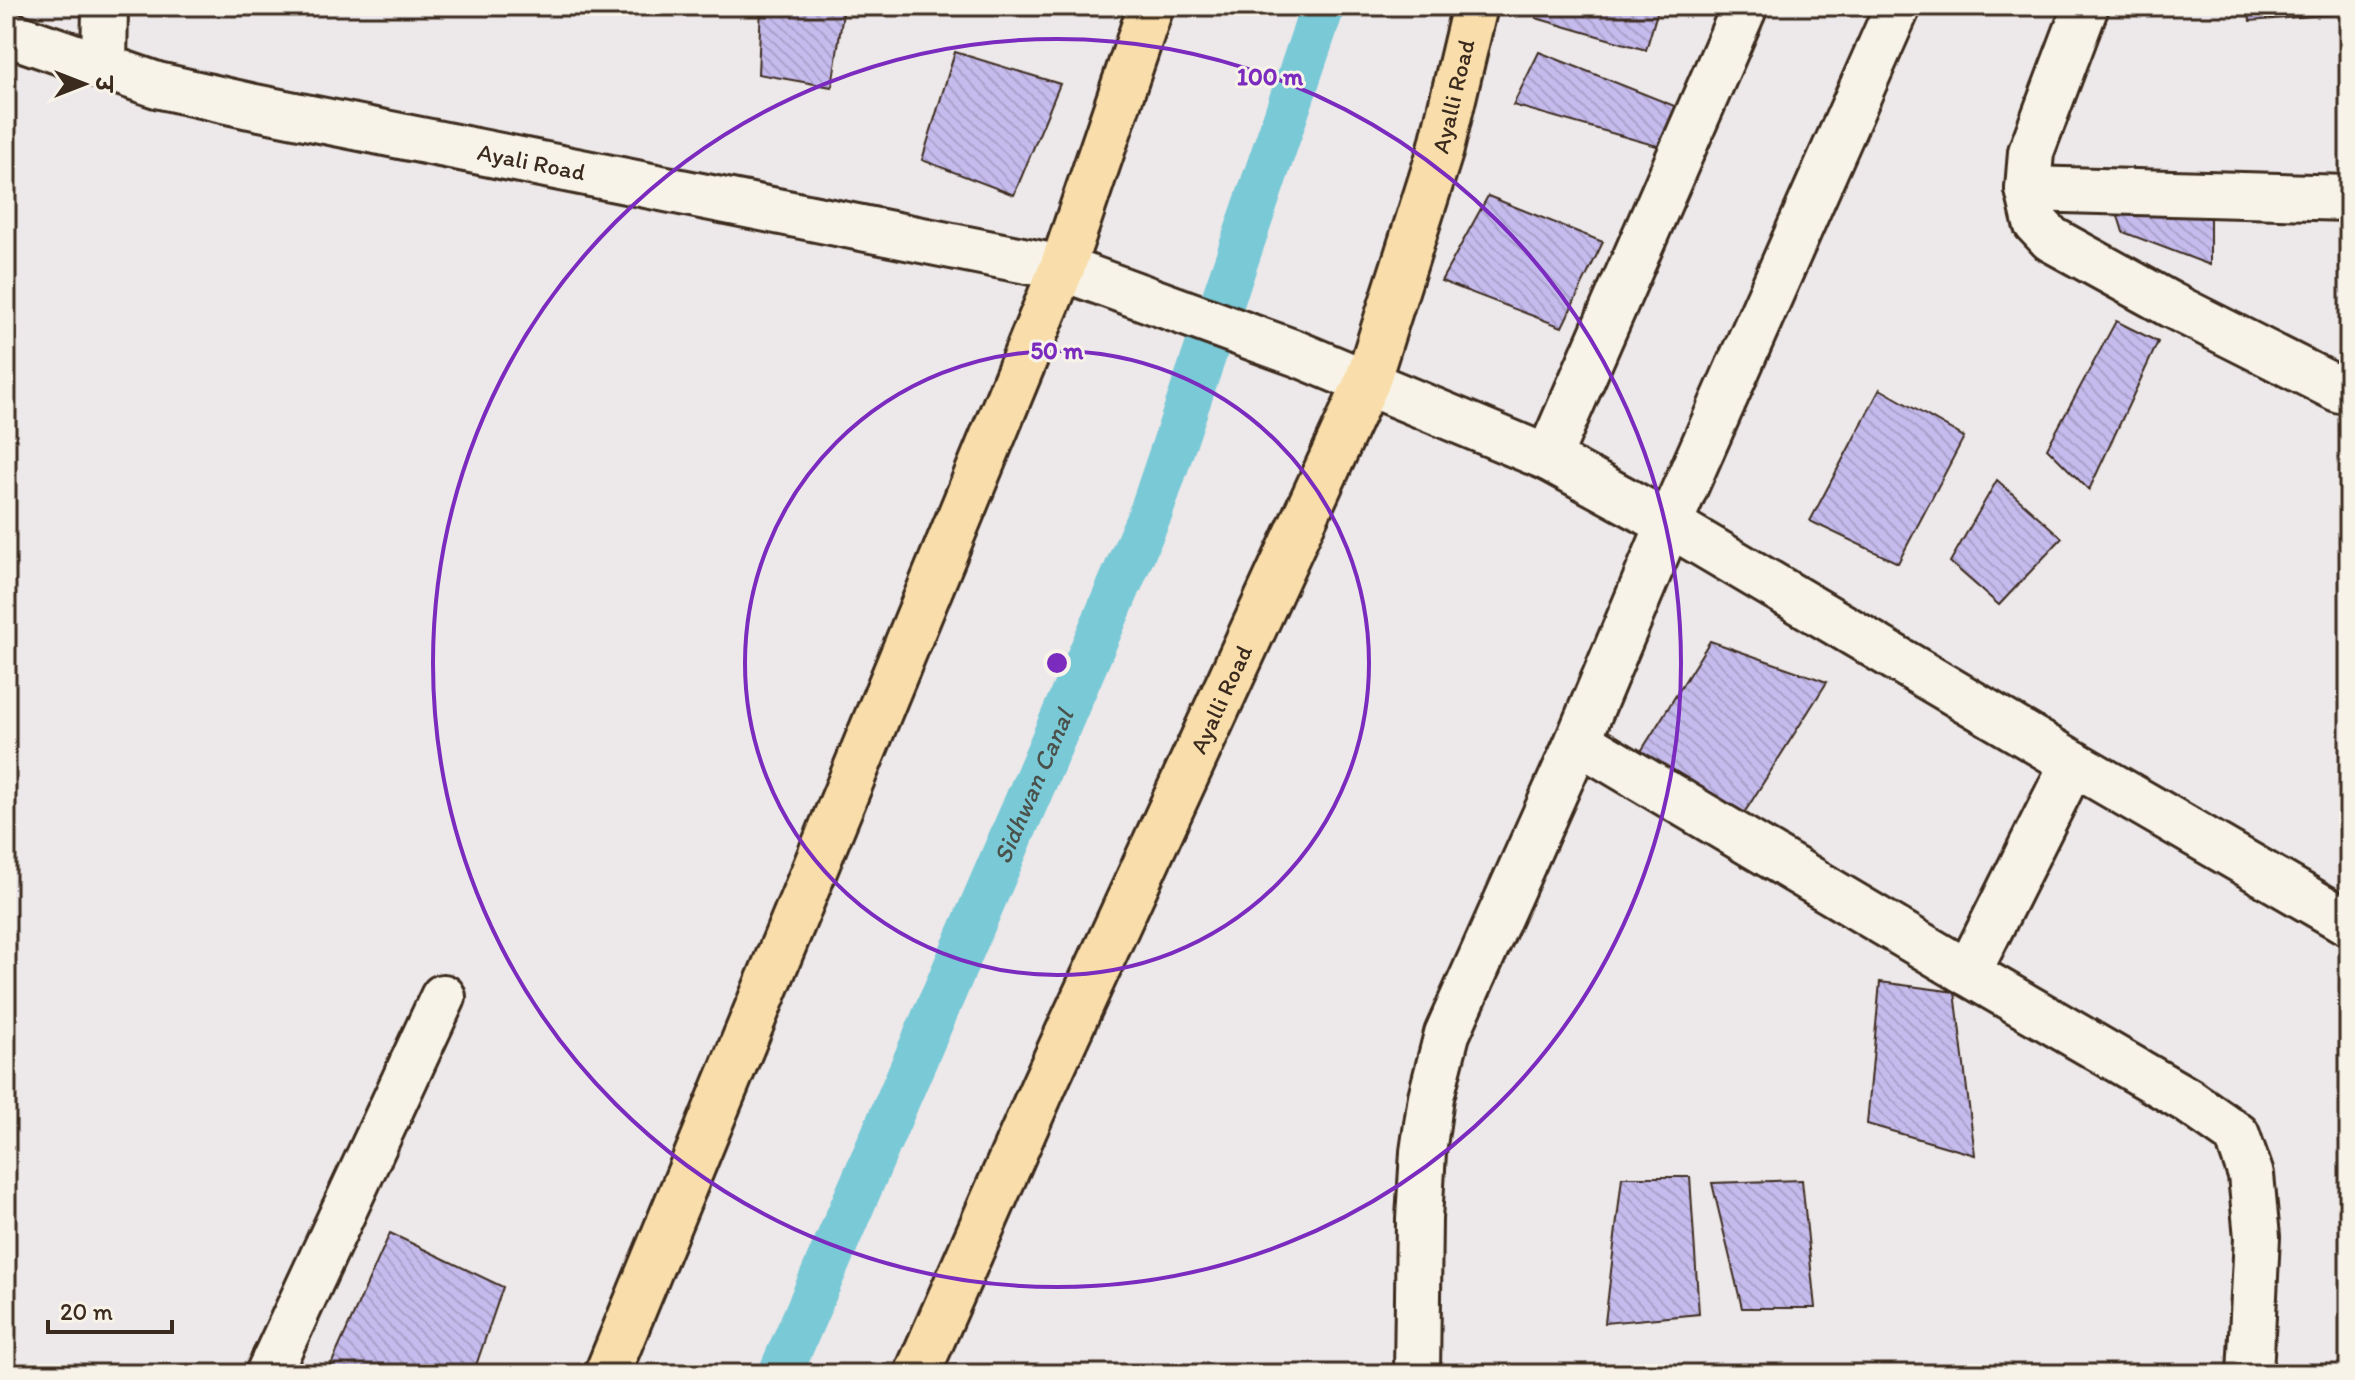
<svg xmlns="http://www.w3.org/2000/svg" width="2355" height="1380" viewBox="0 0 2355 1380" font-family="Itim,'Playpen Sans Deva',sans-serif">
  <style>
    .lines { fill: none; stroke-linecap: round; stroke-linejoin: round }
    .canal { stroke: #7ac9d7; stroke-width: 44 }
    .building { fill: url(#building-back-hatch); stroke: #3b2a1e; stroke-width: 2 }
    .street-casing { stroke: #3b2a1e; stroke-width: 50 }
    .secondary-casing { stroke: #3b2a1e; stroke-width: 50 }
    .highway-casing { stroke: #3b2a1e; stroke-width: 50 }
    .street { stroke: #f7f3e8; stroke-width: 44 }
    .secondary { stroke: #f7f3e8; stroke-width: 44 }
    .highway { stroke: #f9deab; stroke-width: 44 }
    .ring { fill: none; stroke: #7b2cbf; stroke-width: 4 }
    .labels { text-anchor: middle; stroke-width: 6; stroke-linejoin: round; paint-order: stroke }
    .street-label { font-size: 24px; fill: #3b2a1e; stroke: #f7f3e8 }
    .water-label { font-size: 26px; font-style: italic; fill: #4b524c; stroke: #f7f3e8 }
    .centre { fill: #7b2cbf; stroke: #f7f3e8; stroke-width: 4 }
    .ring-label { font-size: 24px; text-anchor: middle; font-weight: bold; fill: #7b2cbf; stroke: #f7f3e8; stroke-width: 6; stroke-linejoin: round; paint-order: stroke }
  </style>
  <defs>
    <pattern id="building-back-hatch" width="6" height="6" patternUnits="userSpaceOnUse" patternTransform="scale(2)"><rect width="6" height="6" fill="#c5bbed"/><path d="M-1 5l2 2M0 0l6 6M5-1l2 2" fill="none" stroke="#aaa1cb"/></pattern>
  </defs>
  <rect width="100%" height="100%" fill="#ede8e9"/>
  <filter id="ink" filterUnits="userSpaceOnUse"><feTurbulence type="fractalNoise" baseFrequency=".0125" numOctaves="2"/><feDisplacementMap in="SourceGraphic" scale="16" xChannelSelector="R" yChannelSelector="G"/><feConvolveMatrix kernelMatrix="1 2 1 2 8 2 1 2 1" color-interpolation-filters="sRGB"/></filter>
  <g filter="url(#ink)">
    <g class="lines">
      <!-- canal -->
      <path class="canal" id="s1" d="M780,1374L1151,512L1323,6"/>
    </g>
    <!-- building -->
    <g class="building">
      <path d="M761,6H844L832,87L758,74Z"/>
      <path d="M1539,6H1659L1646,50L1536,18Z"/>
      <path d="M2248,6H2349V13L2250,21Z"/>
      <path d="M955,52L1060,84L1014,195L922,160Z"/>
      <path d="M1539,52L1682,109L1664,148L1513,105Z"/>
      <path d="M1488,196L1603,242L1562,327L1441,281Z"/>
      <path d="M2115,206L2210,213V265L2123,232Z"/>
      <path d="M2116,321L2158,342L2089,490L2047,448Z"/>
      <path d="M1880,389L1964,437L1898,563L1810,521Z"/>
      <path d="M1997,480L2062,538L1999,605L1950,562Z"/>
      <path d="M1710,641L1827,682L1739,821L1640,753Z"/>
      <path d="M1880,982L1955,992L1975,1155L1867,1124Z"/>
      <path d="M1622,1177H1690L1699,1314L1605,1323Z"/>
      <path d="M1802,1180L1815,1308H1742L1712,1183Z"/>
      <path d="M390,1233L503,1287L473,1374H346L330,1367Z"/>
    </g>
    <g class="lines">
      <!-- street casing -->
      <g class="street-casing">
        <g id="street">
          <path d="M1898,6L1669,524L1578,741L1968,973"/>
          <path d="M2086,6L2031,152L2028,189L2036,223L2051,239L2171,305L2340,390H2349"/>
          <path d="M104,67L105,6"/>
          <path d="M2028,189L2349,198"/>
          <path d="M1548,458L1745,6"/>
          <path d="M2073,763L1968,973L2187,1100L2237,1135L2251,1175L2257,1237L2250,1374"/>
          <path d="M268,1374L443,997"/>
          <path d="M1417,1374L1419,1219L1423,1152L1431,1097L1447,1034L1578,741"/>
        </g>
      </g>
      <!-- secondary casing -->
      <g class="secondary-casing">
        <g id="secondary">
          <path id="s2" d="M6,33L157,85L250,106L1062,268L1298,354L1548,458L1669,524L2073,763L2349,923"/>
        </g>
      </g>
      <!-- highway casing -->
      <g class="highway-casing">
        <g id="highway">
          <path d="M607,1374L1062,268L1151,6"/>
          <path id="s3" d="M917,1374L1044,1085L1367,382L1441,149L1475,6"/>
        </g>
      </g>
      <!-- street -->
      <use href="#street" class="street"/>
      <!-- secondary -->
      <use href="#secondary" class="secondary"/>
      <!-- highway -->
      <use href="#highway" class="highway"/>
    </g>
  </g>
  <!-- distance rings -->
  <g class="ring">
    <circle cx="1057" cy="663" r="312"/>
    <circle cx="1057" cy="663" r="624"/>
  </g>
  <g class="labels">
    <!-- street labels -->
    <g class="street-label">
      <text dy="8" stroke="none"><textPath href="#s3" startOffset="1388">Ayalli Road</textPath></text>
      <text dy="8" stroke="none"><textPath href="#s2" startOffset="542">Ayali Road</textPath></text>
      <text dy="8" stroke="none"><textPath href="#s3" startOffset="740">Ayalli Road</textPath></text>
    </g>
    <!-- water labels -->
    <g class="water-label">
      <text dy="9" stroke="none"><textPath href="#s1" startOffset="640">Sidhwan Canal</textPath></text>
    </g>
  </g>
  <circle cx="1057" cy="663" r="12" class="centre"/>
  <g class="ring-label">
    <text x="1270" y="85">100 m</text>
    <text x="1057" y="359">50 m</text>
  </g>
  <!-- margin -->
  <rect width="2355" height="1380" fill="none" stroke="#f7f3e8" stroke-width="32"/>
  <rect x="16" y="16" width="2323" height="1348" fill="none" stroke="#3b2a1e" stroke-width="3" filter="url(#ink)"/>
  <!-- north arrow -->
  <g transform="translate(84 84) rotate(90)" stroke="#f7f3e8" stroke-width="6" paint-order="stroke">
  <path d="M0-6L14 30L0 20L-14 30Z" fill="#3b2a1e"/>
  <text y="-12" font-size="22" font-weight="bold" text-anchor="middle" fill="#3b2a1e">उ</text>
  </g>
  <!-- scale -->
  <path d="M48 1320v12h124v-12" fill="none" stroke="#3b2a1e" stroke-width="4"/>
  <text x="60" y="1320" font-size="24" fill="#3b2a1e" stroke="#f7f3e8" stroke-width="6" paint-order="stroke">20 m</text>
</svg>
